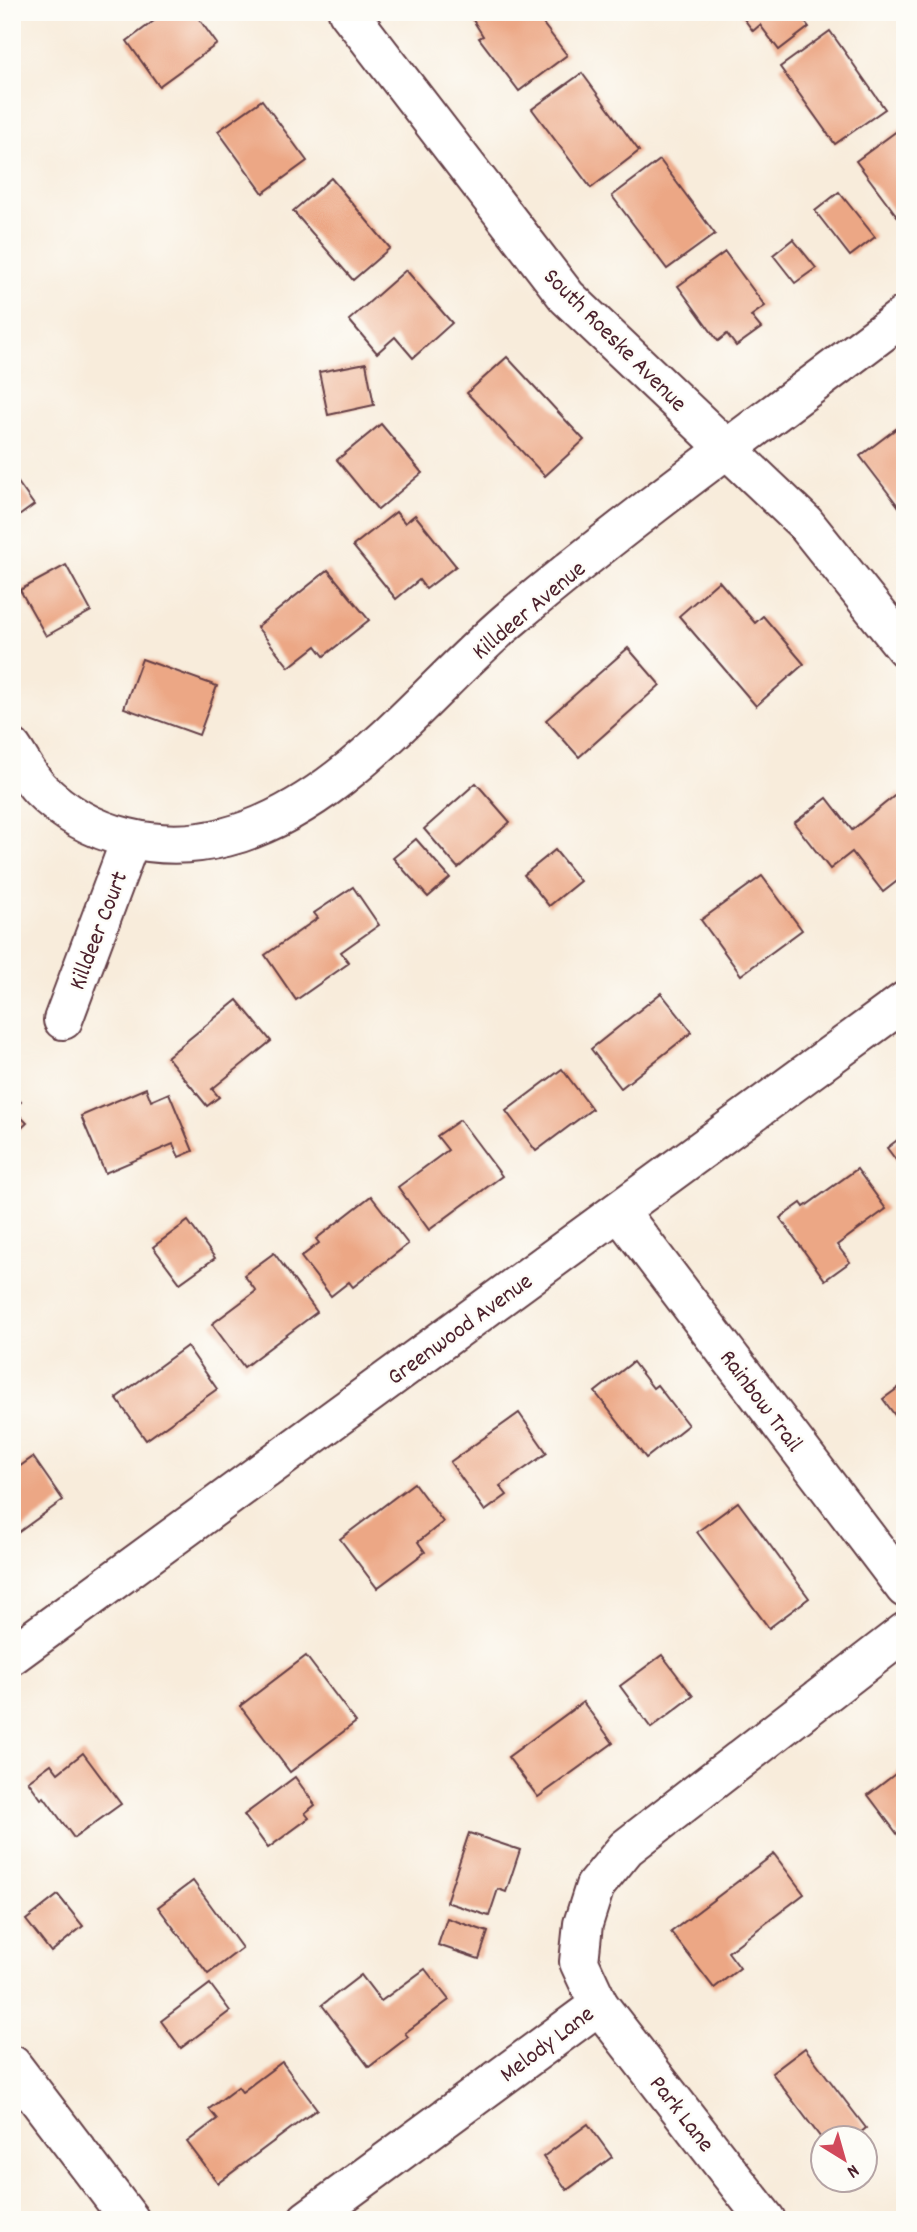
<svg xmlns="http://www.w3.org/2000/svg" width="917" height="2232" viewBox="0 0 917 2232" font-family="Dekko,sans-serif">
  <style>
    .building { fill: #eca785 }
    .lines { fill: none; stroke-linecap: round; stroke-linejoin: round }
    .minor-casing { stroke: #643e45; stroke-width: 42 }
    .tertiary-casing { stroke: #643e45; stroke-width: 42 }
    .minor { stroke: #fff; stroke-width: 38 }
    .tertiary { stroke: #fff; stroke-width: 38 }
    .labels { text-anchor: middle; stroke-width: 5; stroke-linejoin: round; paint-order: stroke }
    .street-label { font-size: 24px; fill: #4a1f2b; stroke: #fdfcf7 }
  </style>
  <rect width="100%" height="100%" fill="#fdfcf7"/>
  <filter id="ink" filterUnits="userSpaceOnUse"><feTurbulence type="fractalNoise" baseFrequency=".0143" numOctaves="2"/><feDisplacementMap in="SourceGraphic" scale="14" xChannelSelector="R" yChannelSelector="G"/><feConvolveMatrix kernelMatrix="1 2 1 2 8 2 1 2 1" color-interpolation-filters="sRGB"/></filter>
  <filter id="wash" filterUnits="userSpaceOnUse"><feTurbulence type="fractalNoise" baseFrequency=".00686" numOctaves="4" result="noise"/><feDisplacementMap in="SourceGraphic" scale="28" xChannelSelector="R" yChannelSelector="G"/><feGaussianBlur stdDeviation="1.57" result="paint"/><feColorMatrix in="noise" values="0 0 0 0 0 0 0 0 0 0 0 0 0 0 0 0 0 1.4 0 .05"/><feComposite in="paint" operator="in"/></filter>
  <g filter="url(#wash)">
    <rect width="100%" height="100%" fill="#f8ecdb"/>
    <g id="blocks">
      <!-- building -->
      <g class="building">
        <path d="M166,12H194L217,44L159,86L127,41Z"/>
        <path d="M468,12H534L567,55L519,91L479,38L483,36Z"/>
        <path d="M739,12H797L809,27L779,50L760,25L753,31Z"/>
        <path d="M830,31L885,109L835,144L780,67Z"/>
        <path d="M582,73L639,151L591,188L532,109Z"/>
        <path d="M262,100L307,161L263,193L218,131Z"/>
        <path d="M905,125V217L900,220L856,161Z"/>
        <path d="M660,160L715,234L667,269L612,196Z"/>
        <path d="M331,178L390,248L353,280L293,211Z"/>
        <path d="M839,192L875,237L850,256L815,211Z"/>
        <path d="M793,239L816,268L795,283L773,255Z"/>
        <path d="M725,252L765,306L751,316L761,328L736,346L727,334L718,341L678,286Z"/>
        <path d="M406,270L452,323L413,358L395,337L377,353L349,320Z"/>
        <path d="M507,357L584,440L545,476L467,393Z"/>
        <path d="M366,363L374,405L328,415L319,372Z"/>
        <path d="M905,422V509L902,511L860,456Z"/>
        <path d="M381,424L422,473L378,510L337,460Z"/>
        <path d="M12,474L34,505L12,521Z"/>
        <path d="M396,512L405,523L415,515L456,566L426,589L419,580L396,599L353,546Z"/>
        <path d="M66,565L91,611L46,636L20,590Z"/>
        <path d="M328,570L369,620L324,656L316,646L289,667L257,627Z"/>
        <path d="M719,581L755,623L763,616L804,664L756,706L679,616Z"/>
        <path d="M628,648L660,685L579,757L546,720Z"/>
        <path d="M142,659L217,686L199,735L124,708Z"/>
        <path d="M476,783L510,822L458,868L424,829Z"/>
        <path d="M898,793L905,802V875L883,892L852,852L830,869L794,823L827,798L852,830Z"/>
        <path d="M416,839L450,878L428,897L393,858Z"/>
        <path d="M555,850L580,881L549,906L524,875Z"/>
        <path d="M762,876L802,930L741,975L701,920Z"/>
        <path d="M353,887L379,925L341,952L349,963L296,1000L265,955L318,918L314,913Z"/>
        <path d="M661,993L692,1032L621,1088L591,1049Z"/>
        <path d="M237,1000L271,1041L212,1089L219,1097L207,1106L167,1057Z"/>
        <path d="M562,1069L592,1109L536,1151L506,1111Z"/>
        <path d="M146,1088L151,1101L169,1093L193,1151L179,1157L173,1144L105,1173L81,1116Z"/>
        <path d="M12,1093L21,1102L13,1109L27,1123L12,1137Z"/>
        <path d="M460,1120L502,1176L429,1230L398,1187L448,1150L437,1136Z"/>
        <path d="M905,1134V1172L887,1148Z"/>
        <path d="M857,1169L886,1209L837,1245L850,1262L825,1280L780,1218L801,1203L804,1207Z"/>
        <path d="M371,1196L408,1244L353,1287L349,1282L331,1296L301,1257L319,1243L316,1239Z"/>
        <path d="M188,1221L215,1258L180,1283L153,1247Z"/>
        <path d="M274,1253L317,1312L244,1367L212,1324L256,1291L244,1275Z"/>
        <path d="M187,1346L217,1389L146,1440L116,1398Z"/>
        <path d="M633,1362L653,1388L657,1385L688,1425L646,1458L595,1392Z"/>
        <path d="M905,1383V1429L883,1399Z"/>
        <path d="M519,1413L547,1453L500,1486L507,1495L485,1511L450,1462Z"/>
        <path d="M33,1457L63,1500L12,1537V1472Z"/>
        <path d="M414,1483L443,1522L418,1542L425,1552L377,1588L340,1539Z"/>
        <path d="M738,1502L809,1598L769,1628L697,1532Z"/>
        <path d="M662,1655L693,1696L651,1728L620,1686Z"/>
        <path d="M306,1656L356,1722L290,1772L240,1706Z"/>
        <path d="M583,1702L613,1743L538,1797L508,1757Z"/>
        <path d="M83,1753L121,1804L74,1838L44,1797L41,1799L28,1781L51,1764L58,1773Z"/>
        <path d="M899,1771L905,1778V1829L898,1835L868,1795Z"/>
        <path d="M295,1777L315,1805L305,1813L309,1818L268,1848L244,1815Z"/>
        <path d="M469,1833L520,1850L506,1892L498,1889L489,1916L446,1902Z"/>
        <path d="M774,1854L804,1894L728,1952L740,1968L714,1988L671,1932Z"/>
        <path d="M193,1881L242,1948L208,1974L158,1907Z"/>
        <path d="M58,1895L83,1926L51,1952L26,1920Z"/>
        <path d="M447,1918L488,1932L479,1959L438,1945Z"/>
        <path d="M425,1969L449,2000L405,2033L408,2037L369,2067L322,2005L361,1975L381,2001Z"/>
        <path d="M210,1984L230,2011L181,2048L161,2021Z"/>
        <path d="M805,2048L866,2128L854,2138H821L772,2073Z"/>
        <path d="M282,2062L317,2109L218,2183L187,2142L217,2119L209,2109L238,2087L242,2092Z"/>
        <path d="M588,2124L612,2157L567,2190L543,2157Z"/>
      </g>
    </g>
  </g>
  <g filter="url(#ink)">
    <use href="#blocks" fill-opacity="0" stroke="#643e45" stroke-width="2"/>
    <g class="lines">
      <!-- minor casing -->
      <g class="minor-casing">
        <g id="minor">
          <path d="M12,748C21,761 29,778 40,789C89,838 160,854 226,837C343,807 426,689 515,615C641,510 775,414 905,315"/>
          <path d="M63,1020L130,841"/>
          <path d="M619,1211L905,1588"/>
          <path d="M599,2005L766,2220"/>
          <path d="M12,2065L130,2220"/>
          <path d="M307,2220L599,2005L579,1962L583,1924L595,1886L626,1848L905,1632"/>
        </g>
      </g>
      <!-- tertiary casing -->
      <g class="tertiary-casing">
        <g id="tertiary">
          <path d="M348,12L567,297L805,523L905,648"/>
          <path d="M12,1655L905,1001"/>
        </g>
      </g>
      <!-- minor -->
      <use href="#minor" class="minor"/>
      <!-- tertiary -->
      <use href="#tertiary" class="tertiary"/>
    </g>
  </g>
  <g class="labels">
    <!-- street labels -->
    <g class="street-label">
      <text transform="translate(616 339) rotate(45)" y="8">South Roeske Avenue</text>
      <text transform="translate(528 609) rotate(-40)" y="8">Killdeer Avenue</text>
      <text transform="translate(97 930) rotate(-69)" y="8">Killdeer Court</text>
      <text transform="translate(459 1328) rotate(-36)" y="8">Greenwood Avenue</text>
      <text transform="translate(762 1400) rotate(53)" y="8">Rainbow Trail</text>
      <text transform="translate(546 2043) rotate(-37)" y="8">Melody Lane</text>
      <text transform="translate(683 2113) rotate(52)" y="8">Park Lane</text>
    </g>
  </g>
  <!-- margin -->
  <rect width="917" height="2232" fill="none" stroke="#fdfcf7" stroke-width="42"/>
  <!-- north arrow -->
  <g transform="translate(844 2159) rotate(143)"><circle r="33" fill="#fdfcf7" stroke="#b5a4a5" stroke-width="2"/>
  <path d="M0-5L12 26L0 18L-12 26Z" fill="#d1495b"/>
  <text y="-10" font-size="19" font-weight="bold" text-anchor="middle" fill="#4a1f2b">N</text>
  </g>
</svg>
